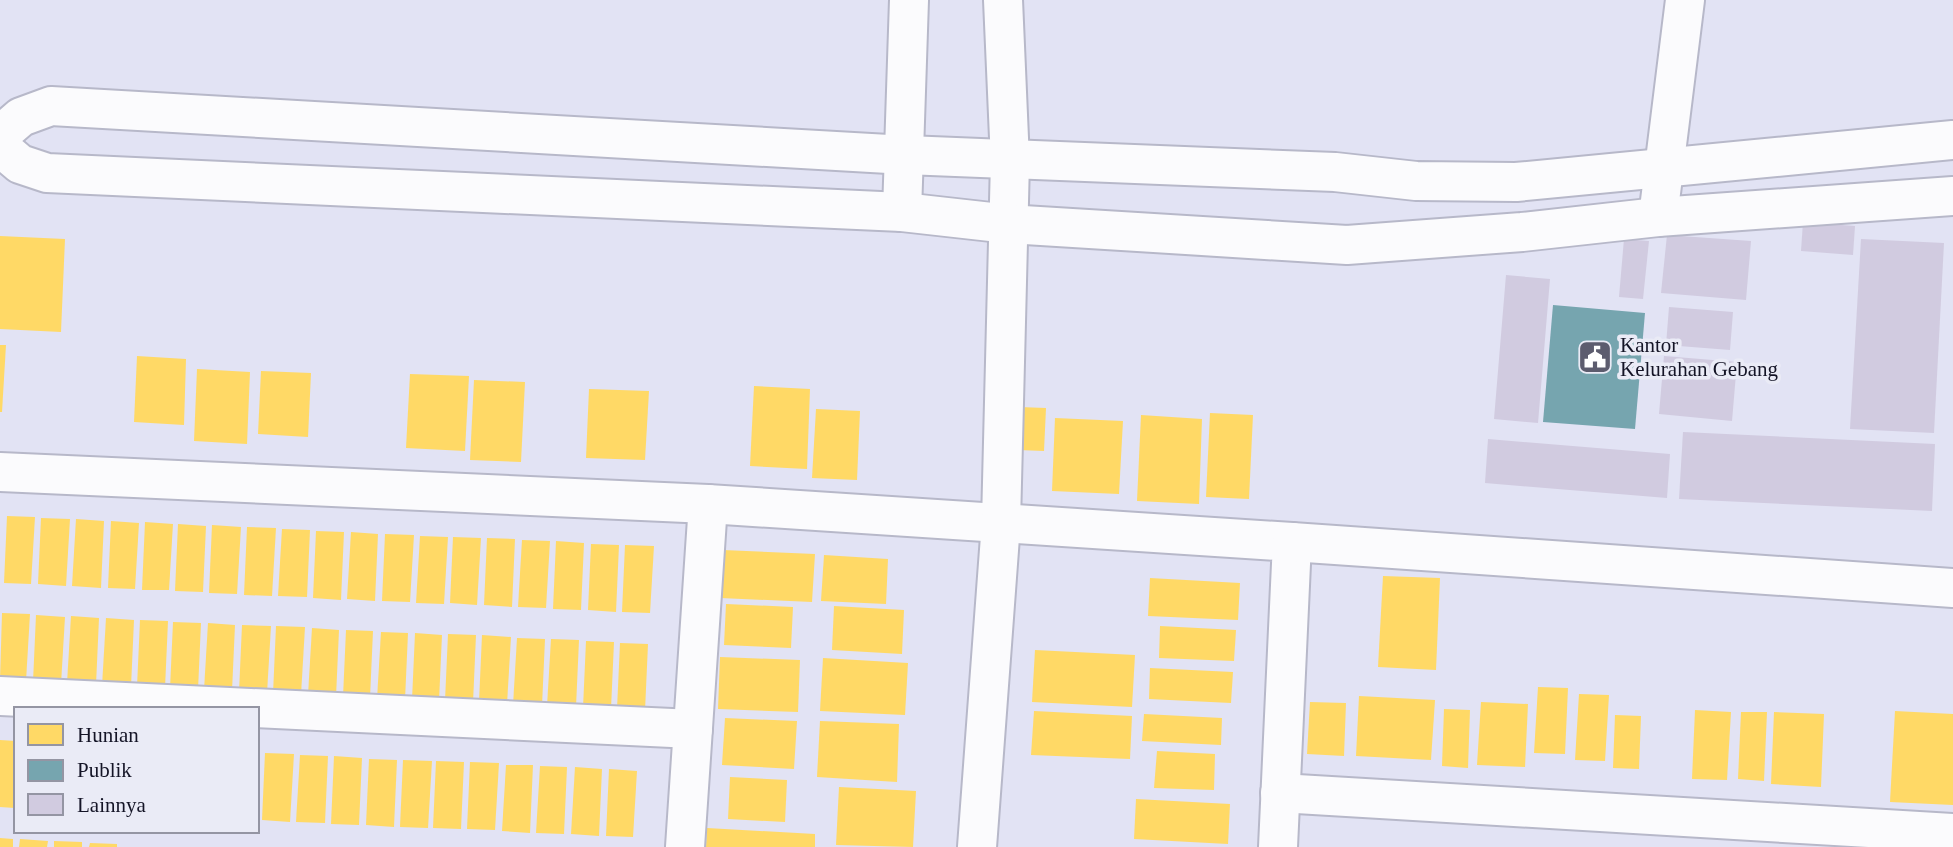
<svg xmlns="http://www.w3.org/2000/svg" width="1953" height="847" viewBox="0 0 1953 847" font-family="Georgia,serif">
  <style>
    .homes { fill: #ffd966 }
    .public { fill: #76a5af }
    .building { fill: #d1cbe0 }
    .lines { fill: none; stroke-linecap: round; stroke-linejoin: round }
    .street-casing { stroke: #b7b8c9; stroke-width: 42 }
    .secondary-casing { stroke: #b7b8c9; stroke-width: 42 }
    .street { stroke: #fbfbfd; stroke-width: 38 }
    .secondary { stroke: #fbfbfd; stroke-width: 38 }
    .labels { text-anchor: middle; stroke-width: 7; stroke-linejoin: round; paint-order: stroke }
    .poi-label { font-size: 21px; fill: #141426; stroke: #eaebf6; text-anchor: start }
  </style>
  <rect width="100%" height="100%" fill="#e2e3f4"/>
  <!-- homes -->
  <g class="homes">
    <path d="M0,236L65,239L61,332L0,329Z"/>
    <path d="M0,345H6L2,412H0Z"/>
    <path d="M137,356L186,359L184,425L134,422Z"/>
    <path d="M197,369L250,372L247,444L194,441Z"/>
    <path d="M261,371L311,373L308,437L258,434Z"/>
    <path d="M410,374L469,376L465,451L406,448Z"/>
    <path d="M474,380L525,382L521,462L470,460Z"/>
    <path d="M754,386L810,389L807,469L750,466Z"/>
    <path d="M589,389L649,391L645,460L586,458Z"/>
    <path d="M1019,407L1046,408L1044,451L1018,450Z"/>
    <path d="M816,409L860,411L857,480L812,478Z"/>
    <path d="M1210,413L1253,415L1249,499L1206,497Z"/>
    <path d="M1141,415L1202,419L1199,504L1137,501Z"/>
    <path d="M1055,418L1123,421L1119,494L1052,491Z"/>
    <path d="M7,516L35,517L31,584L4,583Z"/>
    <path d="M41,518L70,519L66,586L38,584Z"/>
    <path d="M76,519L104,521L101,588L72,586Z"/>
    <path d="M111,521L139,523L135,589L108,588Z"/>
    <path d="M145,522L173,524L169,590H142Z"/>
    <path d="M178,524L206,526L203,592L175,591Z"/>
    <path d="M212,525L241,527L237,594L209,593Z"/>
    <path d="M247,527L276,528L272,596L244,595Z"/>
    <path d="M282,529L310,530L307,597L278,596Z"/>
    <path d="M316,531L344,532L341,600L313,598Z"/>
    <path d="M351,532L378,534L375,601L347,599Z"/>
    <path d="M385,534L414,535L410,602L382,601Z"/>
    <path d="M420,536L448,537L444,604L416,603Z"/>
    <path d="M453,537L481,538L477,605L450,603Z"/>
    <path d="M487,538L515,539L512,607L484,605Z"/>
    <path d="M522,540L550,541L546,608L518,607Z"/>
    <path d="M556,541L584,543L581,610L553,609Z"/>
    <path d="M591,544L619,545L616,612L588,610Z"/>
    <path d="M625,545L654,546L650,613L622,612Z"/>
    <path d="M723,550L815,554L812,602L720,598Z"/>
    <path d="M824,555L888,559L886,604L821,601Z"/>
    <path d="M1383,576L1440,578L1436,670L1378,667Z"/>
    <path d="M1150,578L1240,583L1238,620L1148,616Z"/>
    <path d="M726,604L793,607L791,648L724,645Z"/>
    <path d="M834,606L904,610L902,654L832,650Z"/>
    <path d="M2,613L30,614L26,681L0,680Z"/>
    <path d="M36,615L65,617L61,684L33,682Z"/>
    <path d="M71,616L99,618L96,685L67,683Z"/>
    <path d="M106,618L134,620L131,687L102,686Z"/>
    <path d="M140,620L168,621L165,688L137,687Z"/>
    <path d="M173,622L201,623L198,690L170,689Z"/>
    <path d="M208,623L235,625L232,691L204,690Z"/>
    <path d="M242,625L271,626L267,693L239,692Z"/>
    <path d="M276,626L305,627L301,695L273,694Z"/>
    <path d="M1160,626L1236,630L1234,661L1159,658Z"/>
    <path d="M312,628L339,630L336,697L308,695Z"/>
    <path d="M346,630L373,631L370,698L343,697Z"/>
    <path d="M381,632L408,633L405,700L377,699Z"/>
    <path d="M415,633L442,635L439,701L412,700Z"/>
    <path d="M448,634L476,635L473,703L445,701Z"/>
    <path d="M482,635L511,637L507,704L479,702Z"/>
    <path d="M517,638L545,639L542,706L513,705Z"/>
    <path d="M551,639L579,640L576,707L547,706Z"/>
    <path d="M586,641L614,642L611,709L583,708Z"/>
    <path d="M620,643L648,644L645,711L617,709Z"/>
    <path d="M1035,650L1135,655L1132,707L1032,702Z"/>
    <path d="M720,657L800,660L798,712L718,709Z"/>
    <path d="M823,658L908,663L905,715L820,711Z"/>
    <path d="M1150,668L1233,672L1231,703L1149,699Z"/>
    <path d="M1538,687L1568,688L1565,754L1534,753Z"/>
    <path d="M1579,694L1609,695L1605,761L1575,760Z"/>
    <path d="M1359,696L1435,700L1431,760L1356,756Z"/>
    <path d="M1310,702L1346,703L1344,756L1307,754Z"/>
    <path d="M1481,702L1528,704L1525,767L1477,765Z"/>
    <path d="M1444,709L1470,710L1468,768L1442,766Z"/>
    <path d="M1695,710L1731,712L1727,780L1692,779Z"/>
    <path d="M1034,711L1132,716L1130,759L1031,755Z"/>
    <path d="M1895,711L1953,714V805L1890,802Z"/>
    <path d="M1741,712H1767L1764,781L1738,779Z"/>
    <path d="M1774,712L1824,714L1821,787L1771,784Z"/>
    <path d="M1144,714L1222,718L1221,745L1142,741Z"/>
    <path d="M1615,715L1641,716L1639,769L1613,768Z"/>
    <path d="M725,718L797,721L794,769L722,765Z"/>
    <path d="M820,721L899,724L897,782L817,777Z"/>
    <path d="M0,740L16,741L15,808L0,807Z"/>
    <path d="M1157,751L1215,754L1214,790L1154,788Z"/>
    <path d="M265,753L294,754L290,822L262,820Z"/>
    <path d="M300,755L328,756L325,823L296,822Z"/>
    <path d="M334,756L362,758L359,825L331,824Z"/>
    <path d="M369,759L397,760L394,827L366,825Z"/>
    <path d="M403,760L432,761L428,828L400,827Z"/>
    <path d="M436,761L464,762L461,829L433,828Z"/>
    <path d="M470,762L499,763L495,830L467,829Z"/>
    <path d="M506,765H533L530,833L502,831Z"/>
    <path d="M540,766L567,767L564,834L536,833Z"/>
    <path d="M575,767L602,769L599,836L571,834Z"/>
    <path d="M609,769L637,771L633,837L606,836Z"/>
    <path d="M730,777L787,780L785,822L728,819Z"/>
    <path d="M839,787L916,791L913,847L836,845Z"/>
    <path d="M1136,799L1230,804L1228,844L1134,839Z"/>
    <path d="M707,828L815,834V847H706Z"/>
    <path d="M0,838L13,839V847H0Z"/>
    <path d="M20,839L48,841L47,847H19Z"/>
    <path d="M54,841L82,842V847H54Z"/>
    <path d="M90,843L117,844V847H89Z"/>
  </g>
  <!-- public -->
  <path class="public" d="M1553,305L1645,313L1635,429L1543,422Z"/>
  <!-- building -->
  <g class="building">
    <path d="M1803,222L1855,226L1853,255L1801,251Z"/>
    <path d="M1667,235L1751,241L1746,300L1661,293Z"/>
    <path d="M1624,239L1649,241L1643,299L1619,297Z"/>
    <path d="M1861,239L1944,243L1934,433L1850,429Z"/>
    <path d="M1506,275L1550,279L1538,423L1494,419Z"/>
    <path d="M1669,307L1733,312L1730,350L1666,345Z"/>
    <path d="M1664,356L1737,362L1732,421L1659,414Z"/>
    <path d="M1683,432L1935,444L1932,511L1679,499Z"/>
    <path d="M1488,439L1670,454L1667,498L1485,483Z"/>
  </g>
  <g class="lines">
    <!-- street casing -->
    <g class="street-casing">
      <g id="street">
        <path d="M902,212L909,0"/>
        <path d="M1658,217L1685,0"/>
        <path d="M0,472L708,504L1292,542L1278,847"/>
        <path d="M1292,542L1953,588"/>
        <path d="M0,696L693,729"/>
        <path d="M1280,793L1953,833"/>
        <path d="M685,847L708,504"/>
        <path d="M977,847L1001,523L1010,161L1003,0"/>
      </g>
    </g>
    <!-- secondary casing -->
    <g class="secondary-casing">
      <g id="secondary">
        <path d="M0,135L21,117L51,106L906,155L1335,172L1416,181L1516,182L1953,140"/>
        <path d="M0,147L20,164L47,173L902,212L1009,224L1347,245L1522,232L1658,217L1953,196"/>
      </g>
    </g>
    <!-- street -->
    <use href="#street" class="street"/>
    <!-- secondary -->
    <use href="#secondary" class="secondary"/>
  </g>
  <!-- icons -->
  <defs>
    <g id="civic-square" transform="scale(1.75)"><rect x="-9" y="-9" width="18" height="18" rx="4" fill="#5c5c6e" stroke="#eaebf6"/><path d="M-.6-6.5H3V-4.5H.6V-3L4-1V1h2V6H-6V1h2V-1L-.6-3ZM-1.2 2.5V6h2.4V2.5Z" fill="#fff"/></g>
  </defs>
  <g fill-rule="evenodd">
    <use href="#civic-square" x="1595" y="357"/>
  </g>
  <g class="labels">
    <!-- poi labels -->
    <g class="poi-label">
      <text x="1620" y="352">Kantor<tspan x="1620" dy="24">Kelurahan Gebang</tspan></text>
    </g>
  </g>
  <!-- legend -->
  <rect x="14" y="707" width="245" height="126" fill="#eaebf6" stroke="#9495a3" stroke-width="2"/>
  <rect x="28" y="724" width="35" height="21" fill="#ffd966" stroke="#9495a3" stroke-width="2"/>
  <text x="77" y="742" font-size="21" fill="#141426">Hunian</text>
  <rect x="28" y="760" width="35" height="21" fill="#76a5af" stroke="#9495a3" stroke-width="2"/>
  <text x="77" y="777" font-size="21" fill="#141426">Publik</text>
  <rect x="28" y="794" width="35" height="21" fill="#d1cbe0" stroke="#9495a3" stroke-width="2"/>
  <text x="77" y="812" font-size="21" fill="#141426">Lainnya</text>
</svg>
